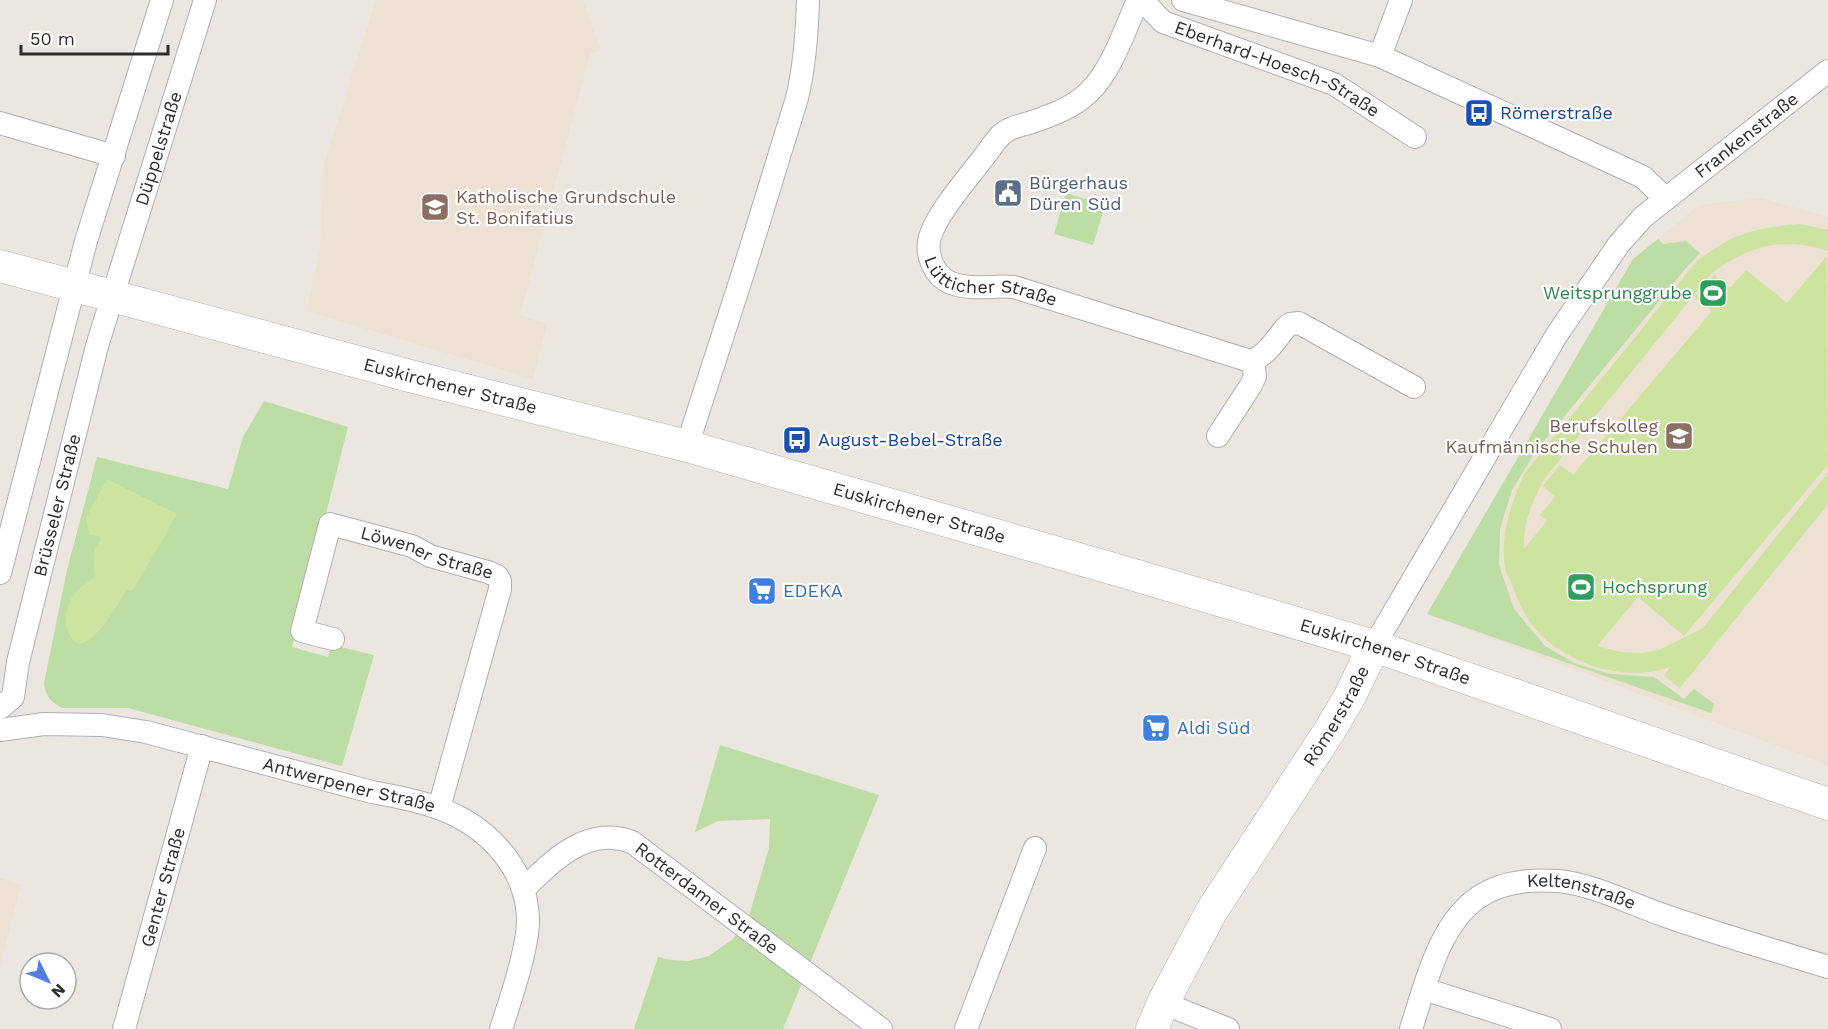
<svg xmlns="http://www.w3.org/2000/svg" width="1828" height="1029" viewBox="0 0 1828 1029" font-family="'Work Sans',sans-serif">
  <style>
    .education { fill: #ece1d2 }
    .green { fill: #bcdda3 }
    .pitch { fill: #cde3a0 }
    .lines { fill: none; stroke-linecap: round; stroke-linejoin: round }
    .street-casing { stroke: #adb0b7; stroke-width: 24 }
    .secondary-casing { stroke: #adb0b7; stroke-width: 33 }
    .street { stroke: #fff; stroke-width: 22 }
    .secondary { stroke: #fff; stroke-width: 32 }
    .labels { text-anchor: middle; stroke-width: 4.5; stroke-linejoin: round; paint-order: stroke }
    .street-label { font-size: 18px; fill: #2c2c2c; stroke: #fff }
    .transit-label { font-size: 18px; fill: #164399; stroke: #fff; text-anchor: start }
    .service-label { font-size: 18px; fill: #4e5e75; stroke: #fff; text-anchor: start }
    .education-label { font-size: 18px; fill: #785e54; stroke: #fff; text-anchor: start }
    .leisure-label { font-size: 18px; fill: #27864d; stroke: #fff; text-anchor: end }
    .shop-label { font-size: 18px; fill: #366cbe; stroke: #fff; text-anchor: start }
  </style>
  <rect width="100%" height="100%" fill="#ece6e1"/>
  <!-- education -->
  <g class="education">
    <path d="M376,0H583L601,50L590,54L520,315L547,324L533,379L306,311L320,250L324,164Z"/>
    <path d="M1761,198L1828,217V765L1427,614L1633,259L1699,205Z"/>
    <path d="M0,878L21,885L0,967Z"/>
  </g>
  <!-- green -->
  <g class="green">
    <path d="M1066,193L1105,205L1093,245L1054,234Z"/>
    <path d="M1658,239L1663,244L1686,241L1700,253L1686,268L1536,451L1512,490L1500,529L1499,565L1514,609L1545,646L1574,663L1610,674L1654,677L1684,699L1694,689L1714,704L1711,713L1427,614L1633,259Z"/>
    <path d="M264,401L348,427L292,647L328,657L332,645L374,655L342,766L128,708H62C51,702 45,696 44,683L67,570L97,457L228,489L243,437Z"/>
    <path d="M720,745L879,795L783,1029H634L658,957L671,960L689,961L709,956L733,939L749,916L769,848L770,819L718,821L695,832Z"/>
  </g>
  <!-- pitch -->
  <g class="pitch">
    <path d="M1799,224L1828,230V251C1785,236 1747,246 1712,273L1545,478C1532,501 1523,522 1524,549L1547,521L1540,515L1555,497L1543,486L1560,465L1573,475L1712,311L1695,297L1714,275L1730,288L1746,270L1787,303L1827,256L1828,465L1684,636L1638,597L1597,646L1621,652L1642,653L1659,650L1703,628L1828,472V504L1680,688L1664,676L1670,667C1629,683 1569,665 1539,633C1526,619 1518,602 1512,585C1510,579 1506,573 1505,568C1500,535 1511,503 1524,474L1697,261C1734,233 1754,228 1799,224Z"/>
    <path d="M107,479L177,514L161,543L132,591L127,590C117,605 98,642 78,644C61,633 63,607 76,592C81,586 89,582 95,577C94,573 93,556 94,551C96,545 100,543 100,537L89,534L86,518Z"/>
  </g>
  <g class="lines">
    <!-- street casing -->
    <g class="street-casing">
      <g id="street">
        <path id="s1" d="M1138,0C1125,29 1112,70 1089,92C1073,108 1050,116 1029,123C1018,126 1008,128 1000,136C994,142 989,151 983,158C968,178 937,213 930,237C925,254 934,276 951,283C971,291 993,285 1014,287L1247,360C1263,362 1276,339 1286,327L1290,324L1299,323L1414,387"/>
        <path id="s2" d="M1142,0L1163,22L1334,84L1415,137"/>
        <path d="M1183,0L1380,56L1643,177L1666,199"/>
        <path d="M1380,56L1401,0"/>
        <path d="M0,123L114,156"/>
        <path d="M1218,436L1251,385L1255,376L1253,361"/>
        <path d="M687,446L744,270L797,98C805,65 807,34 808,0"/>
        <path d="M0,573L86,241L162,0"/>
        <path id="s3" d="M333,639L302,631L330,524L412,546L430,556L488,572L497,576L500,581V589L439,808"/>
        <path id="s4" d="M1374,646L1556,336L1619,244L1643,217L1828,71"/>
        <path id="s5" d="M0,708L13,697L18,662L97,346L205,0"/>
        <path id="s6" d="M0,730L44,724L102,725L146,732L372,792C394,796 417,800 438,808C486,825 526,866 528,918C529,946 510,1001 501,1029"/>
        <path id="s7" d="M524,889C553,860 588,825 632,842L881,1029"/>
        <path d="M1424,989L1550,1029"/>
        <path d="M1163,1003L1228,1029"/>
        <path id="s8" d="M124,1029L202,746"/>
        <path d="M966,1029L1035,848"/>
        <path id="s9" d="M1411,1029C1425,986 1439,923 1479,897C1501,882 1531,879 1558,881C1593,884 1633,905 1666,916C1720,935 1774,950 1828,967"/>
      </g>
    </g>
    <!-- secondary casing -->
    <g class="secondary-casing">
      <g id="secondary">
        <path id="s10" d="M0,266L410,376L687,446L1131,574L1374,646L1828,804"/>
        <path id="s11" d="M1152,1029L1163,1003L1211,912L1330,730L1350,696L1374,646"/>
      </g>
    </g>
    <!-- street -->
    <use href="#street" class="street"/>
    <!-- secondary -->
    <use href="#secondary" class="secondary"/>
  </g>
  <!-- icons -->
  <defs>
    <g id="bus-square" transform="scale(1.5)"><rect x="-9" y="-9" width="18" height="18" rx="4" fill="#1a4fb4" stroke="#fff"/><path d="M-5-6H5V4H4V6H2V4H-2V6H-4V4H-5ZM-3.5-4V0h7V-4ZM-3.5 1.2v1.5H-2V1.2ZM2 1.2v1.5H3.5V1.2Z" fill="#fff"/></g>
    <g id="civic-square" transform="scale(1.5)"><rect x="-9" y="-9" width="18" height="18" rx="4" fill="#5c6f8a" stroke="#fff"/><path d="M-.6-6.5H3V-4.5H.6V-3L4-1V1h2V6H-6V1h2V-1L-.6-3ZM-1.2 2.5V6h2.4V2.5Z" fill="#fff"/></g>
    <g id="school-square" transform="scale(1.5)"><rect x="-9" y="-9" width="18" height="18" rx="4" fill="#8d6e63" stroke="#fff"/><path d="M0-5L7-2L0 1L-7-2ZM-4 1L0 2.5L4 1V4Q0 6-4 4Z" fill="#fff"/></g>
    <g id="stadium-square" transform="scale(1.5)"><rect x="-9" y="-9" width="18" height="18" rx="4" fill="#2e9e5b" stroke="#fff"/><path d="M0-5a6.5 5 0 1 0 0 10a6.5 5 0 1 0 0-10ZM-3.5-1.8h7v3.6h-7Z" fill="#fff"/></g>
    <g id="supermarket-square" transform="scale(1.5)"><rect x="-9" y="-9" width="18" height="18" rx="4" fill="#3f7fe0" stroke="#fff"/><path d="M-6-5.5h2.5l.6 2H6L4.5 2H-2.5L-4.4-4H-6ZM-1.5 3.2a1.3 1.3 0 1 0 .1 0ZM3 3.2a1.3 1.3 0 1 0 .1 0Z" fill="#fff"/></g>
  </defs>
  <g fill-rule="evenodd">
    <use href="#bus-square" x="1479" y="113"/>
    <use href="#civic-square" x="1008" y="193"/>
    <use href="#school-square" x="435" y="207"/>
    <use href="#stadium-square" x="1713" y="293"/>
    <use href="#school-square" x="1679" y="436"/>
    <use href="#bus-square" x="797" y="440"/>
    <use href="#stadium-square" x="1581" y="587"/>
    <use href="#supermarket-square" x="762" y="591"/>
    <use href="#supermarket-square" x="1156" y="728"/>
  </g>
  <g class="labels">
    <!-- street labels -->
    <g class="street-label">
      <text dy="6" stroke="none"><textPath href="#s2" startOffset="154">Eberhard-Hoesch-Straße</textPath></text>
      <text dy="6" stroke="none"><textPath href="#s4" startOffset="639">Frankenstraße</textPath></text>
      <text dy="6" stroke="none"><textPath href="#s5" startOffset="585">Düppelstraße</textPath></text>
      <text dy="6" stroke="none"><textPath href="#s1" startOffset="420">Lütticher Straße</textPath></text>
      <text dy="6" stroke="none"><textPath href="#s10" startOffset="466">Euskirchener Straße</textPath></text>
      <text dy="6" stroke="none"><textPath href="#s5" startOffset="214">Brüsseler Straße</textPath></text>
      <text dy="6" stroke="none"><textPath href="#s10" startOffset="952">Euskirchener Straße</textPath></text>
      <text dy="6" stroke="none"><textPath href="#s3" startOffset="244">Löwener Straße</textPath></text>
      <text dy="6" stroke="none"><textPath href="#s10" startOffset="1438">Euskirchener Straße</textPath></text>
      <text dy="6" stroke="none"><textPath href="#s11" startOffset="364">Römerstraße</textPath></text>
      <text dy="6" stroke="none"><textPath href="#s6" startOffset="357">Antwerpener Straße</textPath></text>
      <text dy="6" stroke="none"><textPath href="#s8" startOffset="147">Genter Straße</textPath></text>
      <text dy="6" stroke="none"><textPath href="#s9" startOffset="258">Keltenstraße</textPath></text>
      <text dy="6" stroke="none"><textPath href="#s7" startOffset="219">Rotterdamer Straße</textPath></text>
    </g>
    <!-- transit labels -->
    <g class="transit-label">
      <text x="1500" y="119">Römerstraße</text>
      <text x="818" y="446">August-Bebel-Straße</text>
    </g>
    <!-- service labels -->
    <g class="service-label">
      <text x="1029" y="189">Bürgerhaus<tspan x="1029" dy="21">Düren Süd</tspan></text>
    </g>
    <!-- education labels -->
    <g class="education-label">
      <text x="456" y="203">Katholische Grundschule<tspan x="456" dy="21">St. Bonifatius</tspan></text>
      <text x="1658" y="432" text-anchor="end">Berufskolleg<tspan x="1658" dy="21">Kaufmännische Schulen</tspan></text>
    </g>
    <!-- leisure labels -->
    <g class="leisure-label">
      <text x="1692" y="299">Weitsprunggrube</text>
      <text x="1602" y="593" text-anchor="start">Hochsprung</text>
    </g>
    <!-- shop labels -->
    <g class="shop-label">
      <text x="783" y="597">EDEKA</text>
      <text x="1177" y="734">Aldi Süd</text>
    </g>
  </g>
  <!-- north arrow -->
  <g transform="translate(48 981) rotate(133)"><circle r="28" fill="#ffffff" stroke="#ababab" stroke-width="1.5"/>
  <path d="M0-4.5L10 22L0 15L-10 22Z" fill="#527de8"/>
  <text y="-9" font-size="16" font-weight="bold" text-anchor="middle" fill="#2c2c2c">N</text>
  </g>
  <!-- scale -->
  <path d="M21 45v9h147v-9" fill="none" stroke="#2c2c2c" stroke-width="3"/>
  <text x="30" y="45" font-size="18" fill="#2c2c2c" stroke="#ffffff" stroke-width="4.5" paint-order="stroke">50 m</text>
</svg>
